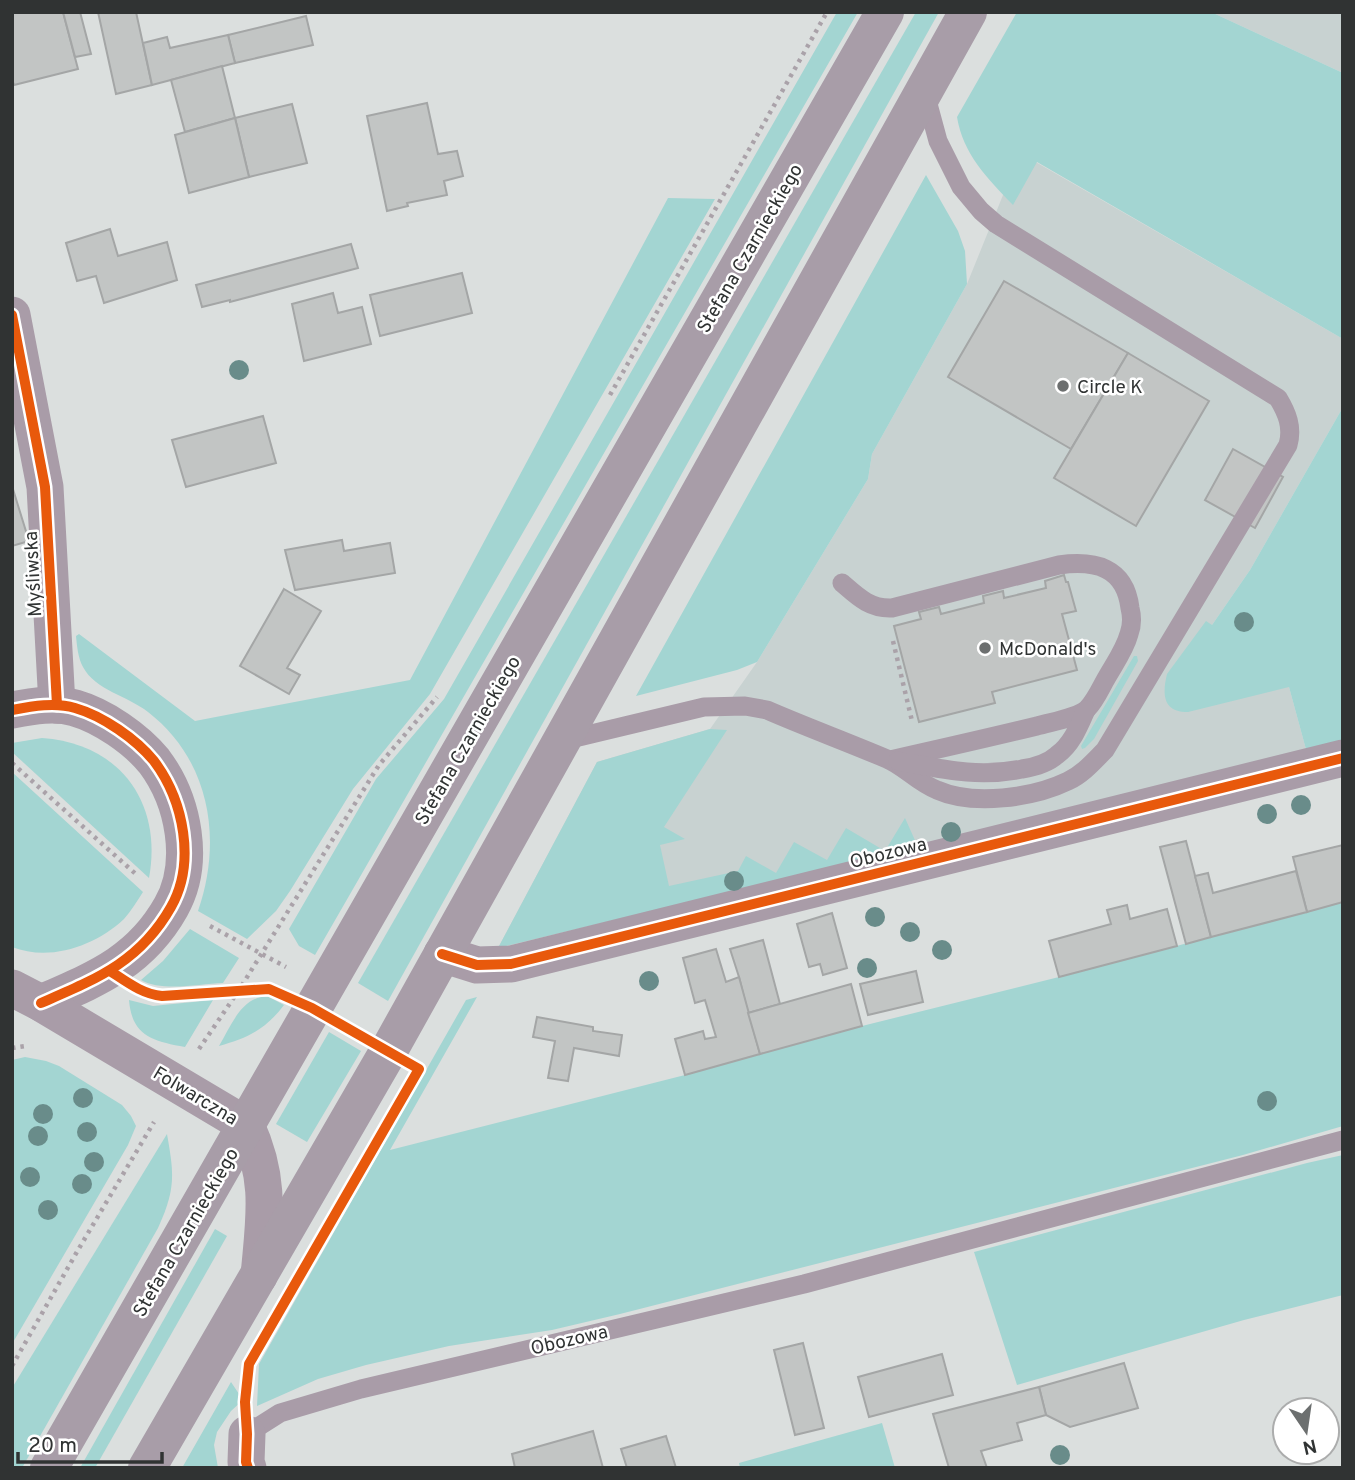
<svg xmlns="http://www.w3.org/2000/svg" width="1355" height="1480" viewBox="0 0 1355 1480" font-family="Overpass,sans-serif">
  <style>
    .built { fill: #c8d2d1 }
    .green { fill: #a3d5d2 }
    .building { fill: #c2c5c4; stroke: #a4a6a6; stroke-width: 2 }
    .lines { fill: none; stroke-linecap: round; stroke-linejoin: round }
    .path { stroke: #aaa2a9; stroke-width: 4.5; stroke-dasharray: 3.5 5; stroke-linecap: butt }
    .lane { stroke: #a99ca8; stroke-width: 19 }
    .street { stroke: #a99ca8; stroke-width: 37 }
    .primary { stroke: #a89da8; stroke-width: 38 }
    .cycleway-casing { stroke: #fff; stroke-width: 15 }
    .cycleway { stroke: #e8590c; stroke-width: 10 }
    .tree { fill: #698c8a }
    .poi-dot { fill: #6c6f6f; stroke: #fff; stroke-width: 2.5 }
    .labels { text-anchor: middle; stroke-width: 5; stroke-linejoin: round; paint-order: stroke }
    .street-label { font-size: 19px; fill: #303333; stroke: #fff }
    .poi-label { font-size: 19px; fill: #303333; stroke: #fff; text-anchor: start }
  </style>
  <rect width="100%" height="100%" fill="#dbdfde"/>
  <!-- built -->
  <g class="built">
    <path d="M1211,12H1343V73Z"/>
    <path d="M1020,153L1343,339V407L1250,570L1212,625L1289,687L1307,753L498,948L597,762L710,729L757,662L868,479L872,454L967,284Z"/>
  </g>
  <!-- green -->
  <g class="green">
    <path d="M837,12H858L315,955L299,946L289,929L376,779L444,699Z"/>
    <path d="M916,12H939L388,1001L358,983Z"/>
    <path d="M1017,12H1211L1343,73V339L1037,162L1013,205C987,178 963,154 957,117Z"/>
    <path d="M926,175L958,231L965,251L967,284L872,454L868,479L757,662L737,670L636,696Z"/>
    <path d="M668,198L715,199L430,694L353,789L290,891L276,911L247,939L198,911C223,839 210,760 148,712C128,696 95,690 83,667C78,658 77,646 76,636L79,634L195,721L410,680Z"/>
    <path d="M1343,407V743L1307,753L1289,687L1188,712C1163,712 1162,695 1167,674L1206,621L1212,625L1250,570Z"/>
    <path d="M1134,656H1137L1138,661L1094,739L1085,748L1082,749L1081,746Z"/>
    <path d="M710,729L727,730L664,827L685,839L660,845L669,886L738,871L746,856L776,873L794,842L827,860L846,828L885,851L905,818L918,847L498,948L597,762Z"/>
    <path d="M42,738C119,743 163,802 149,878L12,752V743Z"/>
    <path d="M12,772L143,892C137,901 131,911 124,919C95,946 50,962 12,947Z"/>
    <path d="M1343,902V1126L1243,1155L620,1314L552,1330L449,1346L366,1365L318,1379L257,1406L259,1364L466,1000L477,997L390,1150L685,1075L862,1026L1059,977Z"/>
    <path d="M190,929L239,958L223,983C199,984 162,992 141,980L163,961Z"/>
    <path d="M261,997H269L284,1005C266,1029 248,1038 219,1046C230,1028 239,1002 261,997Z"/>
    <path d="M129,1000L153,1006L213,1000L185,1047C152,1041 132,1036 129,1000Z"/>
    <path d="M329,1032L361,1051L307,1142L276,1124Z"/>
    <path d="M25,1057L46,1061L59,1066L122,1105L131,1116L136,1126L128,1145L12,1344V1060Z"/>
    <path d="M167,1134C174,1174 176,1189 158,1228L22,1468H12V1388Z"/>
    <path d="M1343,1155V1295L1244,1320L1017,1385L974,1252L1307,1163Z"/>
    <path d="M215,1229L227,1236L95,1468H80Z"/>
    <path d="M231,1382L243,1400L231,1411L217,1432L214,1445L218,1468H182Z"/>
    <path d="M882,1423L895,1468H740L739,1463Z"/>
  </g>
  <!-- building -->
  <g class="building">
    <path d="M12,12H63L78,69L14,85L12,79Z"/>
    <path d="M63,12H80L91,54L75,57Z"/>
    <path d="M98,12H136L152,85L116,94Z"/>
    <path d="M306,16L313,45L235,63L228,35Z"/>
    <path d="M228,35L235,63L152,85L143,43L167,37L170,48Z"/>
    <path d="M222,66L235,118L185,132L171,80Z"/>
    <path d="M427,103L438,154L457,151L463,176L444,181L447,195L407,203L408,206L387,211L367,116Z"/>
    <path d="M292,104L307,163L249,177L235,118Z"/>
    <path d="M235,118L249,177L189,193L175,135Z"/>
    <path d="M110,229L118,256L167,242L177,280L104,303L96,276L77,281L66,243Z"/>
    <path d="M351,244L358,268L230,302V300L202,307L196,285Z"/>
    <path d="M462,273L472,313L380,336L370,295Z"/>
    <path d="M1004,281L1128,353L1071,449L948,377Z"/>
    <path d="M333,293L338,313L362,307L371,344L304,361L292,304Z"/>
    <path d="M1128,353L1209,401L1136,526L1054,478Z"/>
    <path d="M263,416L276,463L186,487L172,440Z"/>
    <path d="M1233,449L1283,477L1255,528L1205,500Z"/>
    <path d="M12,486L29,541L12,546Z"/>
    <path d="M342,540L344,551L390,543L395,573L295,590L285,550Z"/>
    <path d="M1064,575L1066,582H1068L1076,611L1062,614L1077,670L992,692L995,703L919,722L894,626L921,619L919,612L939,607L941,614L984,603L983,596L1003,591L1004,598L1046,588L1045,581Z"/>
    <path d="M284,589L321,611L287,668L300,675L289,694L240,666Z"/>
    <path d="M1186,841L1211,937L1186,944L1160,847Z"/>
    <path d="M1343,845V902L1307,912L1293,857Z"/>
    <path d="M1296,871L1307,912L1211,937L1195,876L1208,873L1213,893Z"/>
    <path d="M1127,905L1130,919L1167,909L1177,946L1059,977L1049,941L1111,924L1107,910Z"/>
    <path d="M832,913L847,968L823,975L820,964L809,967L797,924Z"/>
    <path d="M763,940L780,1004L748,1013L739,977L730,949Z"/>
    <path d="M716,949L726,982L739,977L760,1054L685,1075L675,1039L703,1031L705,1039L716,1037L705,1000L695,1003L683,958Z"/>
    <path d="M916,971L923,1002L868,1015L860,984Z"/>
    <path d="M851,984L862,1026L760,1054L748,1013Z"/>
    <path d="M537,1017L593,1027V1031L622,1035L619,1056L574,1048L568,1081L548,1078L555,1041L533,1037Z"/>
    <path d="M803,1343L824,1428L795,1435L774,1350Z"/>
    <path d="M942,1354L953,1395L869,1417L858,1377Z"/>
    <path d="M1124,1363L1138,1408L1070,1427L1046,1415L1039,1387Z"/>
    <path d="M1039,1387L1046,1415L1017,1423L1022,1440L981,1451L987,1468H949L933,1414Z"/>
    <path d="M593,1431L603,1468H515L512,1454Z"/>
    <path d="M666,1436L676,1468H627L621,1449Z"/>
  </g>
  <g class="lines">
    <!-- path -->
    <g class="path">
      <path d="M610,395L827,12"/>
      <path d="M893,641L912,721"/>
      <path d="M12,763L138,876"/>
      <path d="M210,926L286,967"/>
      <path d="M12,1048L25,1046"/>
      <path d="M199,1049L239,990L379,765L437,697"/>
      <path d="M12,1366L78,1250L154,1122"/>
    </g>
    <!-- lane -->
    <g class="lane">
      <path d="M842,583C858,597 870,609 892,608L1059,565C1095,560 1125,567 1130,608C1132,616 1132,626 1129,634C1125,649 1115,663 1107,677C1101,687 1096,700 1087,709C1077,718 1050,722 1037,726C988,738 939,749 890,760"/>
      <path d="M562,741L704,707L745,706L767,710C806,727 847,742 887,759C904,766 917,782 937,790C973,806 1033,798 1068,781C1083,774 1094,761 1105,750L1288,445C1293,427 1287,413 1278,398L996,224L981,211L961,187L938,141L925,93"/>
      <path d="M898,761C942,769 977,778 1022,769C1035,767 1047,764 1057,755C1072,744 1079,726 1086,710"/>
      <path d="M247,1434L280,1413L361,1389L804,1284L1343,1140"/>
    </g>
    <!-- street -->
    <g class="street">
      <path d="M12,315L45,487L57,705"/>
      <path d="M12,710C33,706 55,702 75,708C103,716 136,739 154,761C184,801 196,863 171,907C140,962 96,979 41,1003"/>
      <path d="M442,954L477,965L511,964L1343,758"/>
      <path d="M12,988L41,1003L246,1125C272,1181 264,1218 259,1276"/>
      <path d="M247,1434L246,1462L248,1468"/>
    </g>
    <!-- primary -->
    <g class="primary">
      <path d="M49,1468L885,12"/>
      <path d="M147,1468L388,1052L968,12"/>
    </g>
    <!-- cycleway casing -->
    <g class="cycleway-casing">
      <g id="cycleway">
        <path d="M12,315L45,487L57,705"/>
        <path d="M12,710C33,706 55,702 75,708C103,716 136,739 154,761C184,801 196,863 171,907C140,962 96,979 41,1003"/>
        <path d="M442,954L477,965L511,964L1343,758"/>
        <path d="M110,971C127,982 142,994 162,996L269,989L312,1008L419,1069L249,1364L245,1402L247,1434L246,1462L248,1468"/>
      </g>
    </g>
    <!-- cycleway -->
    <use href="#cycleway" class="cycleway"/>
  </g>
  <!-- trees -->
  <g class="tree">
    <circle cx="239" cy="370" r="10"/>
    <circle cx="1244" cy="622" r="10"/>
    <circle cx="1301" cy="805" r="10"/>
    <circle cx="1267" cy="814" r="10"/>
    <circle cx="951" cy="832" r="10"/>
    <circle cx="734" cy="881" r="10"/>
    <circle cx="875" cy="917" r="10"/>
    <circle cx="910" cy="932" r="10"/>
    <circle cx="942" cy="950" r="10"/>
    <circle cx="867" cy="968" r="10"/>
    <circle cx="649" cy="981" r="10"/>
    <circle cx="83" cy="1098" r="10"/>
    <circle cx="1267" cy="1101" r="10"/>
    <circle cx="43" cy="1114" r="10"/>
    <circle cx="87" cy="1132" r="10"/>
    <circle cx="38" cy="1136" r="10"/>
    <circle cx="94" cy="1162" r="10"/>
    <circle cx="30" cy="1177" r="10"/>
    <circle cx="82" cy="1184" r="10"/>
    <circle cx="48" cy="1210" r="10"/>
    <circle cx="1060" cy="1455" r="10"/>
  </g>
  <!-- markers -->
  <g class="poi-dot">
    <circle cx="1063" cy="386" r="7"/>
    <circle cx="985" cy="648" r="7"/>
  </g>
  <g class="labels">
    <!-- street labels -->
    <g class="street-label">
      <text transform="translate(749 248) rotate(-60)" y="7">Stefana Czarnieckiego</text>
      <text transform="translate(32 574) rotate(-93)" y="7">Myśliwska</text>
      <text transform="translate(467 740) rotate(-60)" y="7">Stefana Czarnieckiego</text>
      <text transform="translate(888 852) rotate(-14)" y="7">Obozowa</text>
      <text transform="translate(196 1095) rotate(31)" y="7">Folwarczna</text>
      <text transform="translate(185 1232) rotate(-60)" y="7">Stefana Czarnieckiego</text>
      <text transform="translate(569 1339) rotate(-13)" y="7">Obozowa</text>
    </g>
    <!-- poi labels -->
    <g class="poi-label">
      <text x="1077" y="393">Circle K</text>
      <text x="999" y="655">McDonald's</text>
    </g>
  </g>
  <!-- border -->
  <rect width="1355" height="1480" fill="none" stroke="#303333" stroke-width="28"/>
  <!-- north arrow -->
  <g transform="translate(1306 1431) rotate(167)"><circle r="33" fill="#ffffff" stroke="#acadad" stroke-width="2"/>
  <path d="M0-5L12 26L0 18L-12 26Z" fill="#6c6f6f"/>
  <text y="-10" font-size="19" font-weight="bold" text-anchor="middle" fill="#303333">N</text>
  </g>
  <!-- scale -->
  <path d="M18 1452v10h144v-10" fill="none" stroke="#303333" stroke-width="3.5"/>
  <text x="28" y="1452" font-size="21" fill="#303333" stroke="#ffffff" stroke-width="5" paint-order="stroke">20 m</text>
</svg>
